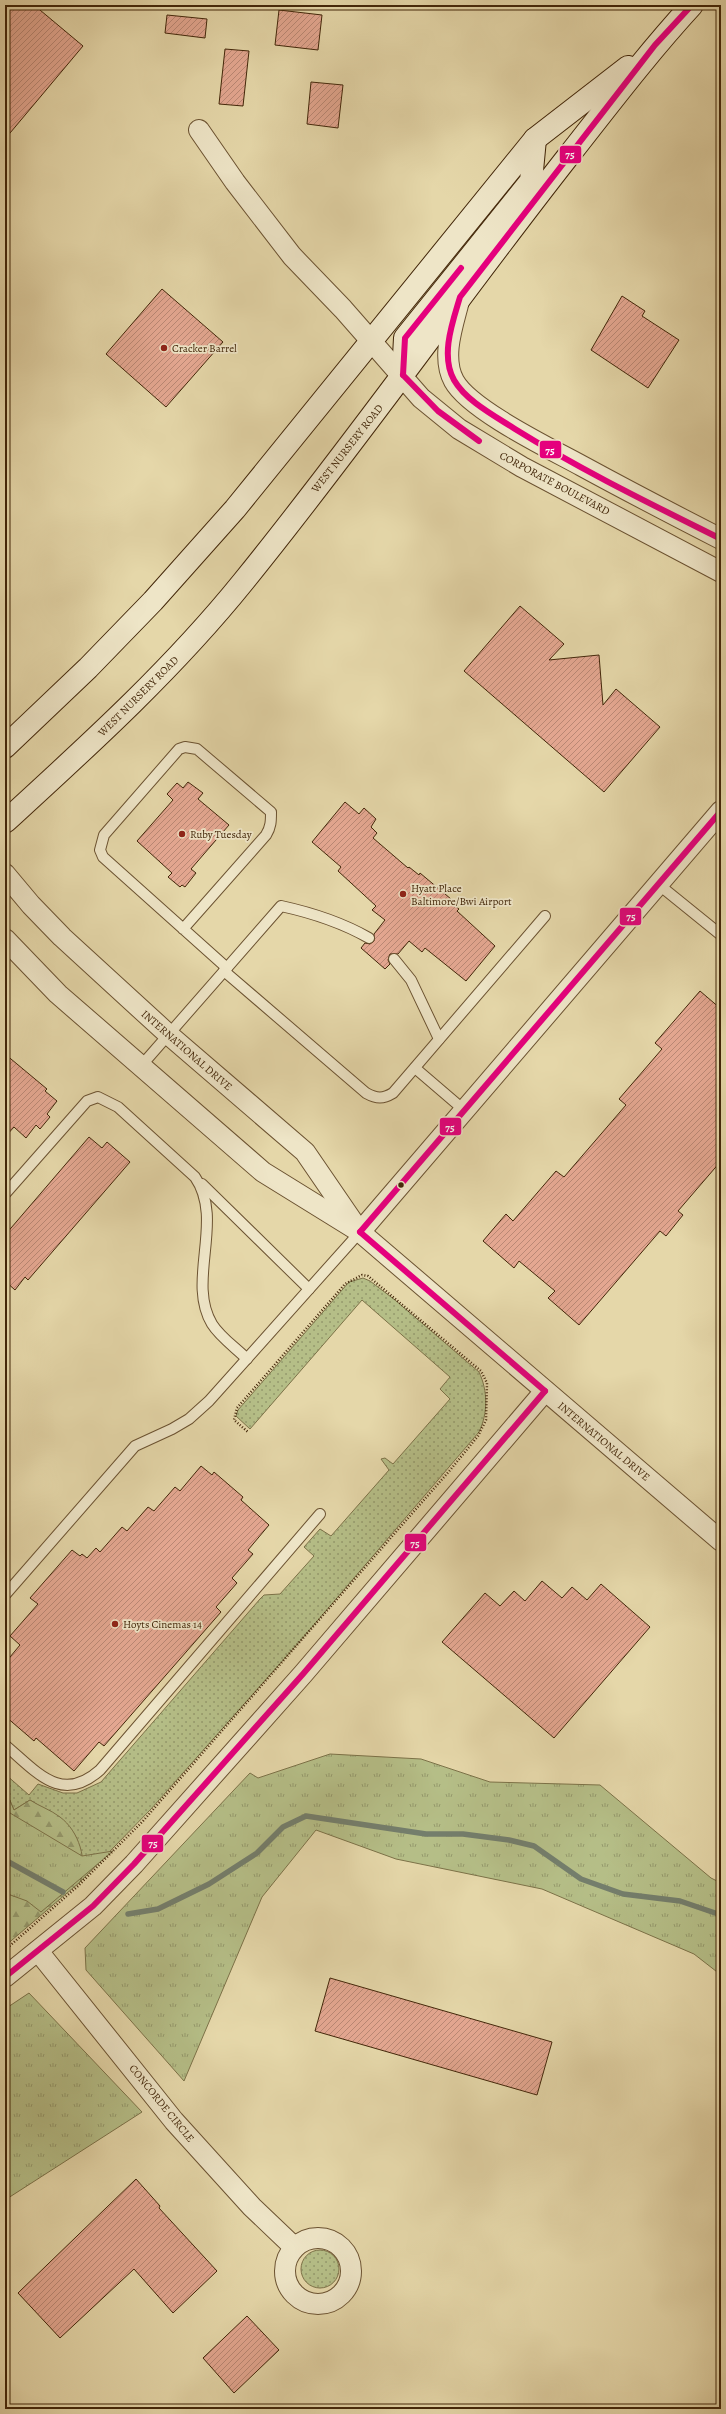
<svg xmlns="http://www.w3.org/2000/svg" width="726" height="2414" viewBox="0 0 726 2414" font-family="Alegreya,serif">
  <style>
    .grass { fill: url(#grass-dots); stroke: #7c7248 }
    .forest { fill: url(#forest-firs); stroke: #7c7248 }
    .park { fill: url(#park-tufts); stroke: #7c7248 }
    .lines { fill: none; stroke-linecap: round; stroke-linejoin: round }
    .stream { stroke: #747e6c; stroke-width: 5.5 }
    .building { fill: url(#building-hatch); stroke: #422609 }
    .lane-casing { stroke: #6b5231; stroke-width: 12 }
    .street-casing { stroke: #6b5231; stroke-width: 22 }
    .secondary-casing { stroke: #422609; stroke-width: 24 }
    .path { stroke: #422609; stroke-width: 2.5; stroke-dasharray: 1 2; stroke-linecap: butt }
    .lane { stroke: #eee5c7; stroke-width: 10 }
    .street { stroke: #eee5c7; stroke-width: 20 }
    .secondary { stroke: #eee5c7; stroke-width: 22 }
    .bus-1-casing { stroke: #eee5c7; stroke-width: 9 }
    .bus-1 { stroke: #e5007d; stroke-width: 6 }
    .poi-dot { fill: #8f2418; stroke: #eee5c7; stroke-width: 1.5 }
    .bus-dot { fill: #422609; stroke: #eee5c7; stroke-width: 1.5 }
    .labels { text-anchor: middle; stroke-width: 3.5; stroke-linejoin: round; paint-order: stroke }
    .poi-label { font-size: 11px; fill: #422609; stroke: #eee5c7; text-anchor: start }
    .street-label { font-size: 11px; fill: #422609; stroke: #eee5c7 }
    .line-badge { stroke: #eee5c7; stroke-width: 1.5 }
    .badge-label { font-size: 11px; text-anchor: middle; font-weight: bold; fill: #fff }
  </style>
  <defs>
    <pattern id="grass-dots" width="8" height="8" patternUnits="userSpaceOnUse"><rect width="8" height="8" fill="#b5be87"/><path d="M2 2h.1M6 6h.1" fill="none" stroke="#959a6d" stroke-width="1.8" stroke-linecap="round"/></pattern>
    <pattern id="forest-firs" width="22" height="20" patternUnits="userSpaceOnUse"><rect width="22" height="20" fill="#b5be87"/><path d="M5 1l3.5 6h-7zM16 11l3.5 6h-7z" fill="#959a6d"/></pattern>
    <pattern id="park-tufts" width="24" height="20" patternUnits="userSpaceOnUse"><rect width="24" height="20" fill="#b5be87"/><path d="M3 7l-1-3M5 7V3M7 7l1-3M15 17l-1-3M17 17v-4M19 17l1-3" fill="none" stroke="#959a6d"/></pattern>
    <pattern id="building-hatch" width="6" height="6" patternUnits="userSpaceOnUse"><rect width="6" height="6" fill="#e4a791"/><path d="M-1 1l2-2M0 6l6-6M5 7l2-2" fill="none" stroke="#ba8875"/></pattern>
  </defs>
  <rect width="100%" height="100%" fill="#e5d7a9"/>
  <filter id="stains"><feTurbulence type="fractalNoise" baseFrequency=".005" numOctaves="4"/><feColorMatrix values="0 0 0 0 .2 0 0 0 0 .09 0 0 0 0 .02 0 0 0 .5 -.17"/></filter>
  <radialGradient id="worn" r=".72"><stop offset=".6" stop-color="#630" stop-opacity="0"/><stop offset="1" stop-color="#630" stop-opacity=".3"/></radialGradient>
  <!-- grass -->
  <g class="grass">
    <path d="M363,1278L370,1281L395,1300L479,1372C488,1391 488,1413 479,1432L301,1640L151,1809L80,1882L83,1873L41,1807L30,1800L14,1810L5,1789V1774L29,1795L38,1784L63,1793H77L101,1782L260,1599L264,1595L280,1594L314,1556L304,1547L320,1529L331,1536L389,1470L381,1459L385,1458L393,1464L450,1399L440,1389L450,1377L362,1300L250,1429L236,1416L238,1410L349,1282Z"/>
    <circle cx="320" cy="2269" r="19"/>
  </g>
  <!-- forest -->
  <path class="forest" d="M5,1789L14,1810L30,1800C39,1806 51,1810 60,1817C79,1831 88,1861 80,1882L5,1946Z"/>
  <!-- park -->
  <g class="park">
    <path d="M330,1754L421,1759L490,1782L600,1785L711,1878L721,1883V1975L694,1954L542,1889L396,1859L316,1830L262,1897L184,2081L86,1970L85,1948L250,1773L258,1778Z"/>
    <path d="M5,1810L82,1856L113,1851L41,1912L27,1901L5,1893Z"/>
    <path d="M29,1993L142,2112L5,2200V2009Z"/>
  </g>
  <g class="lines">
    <!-- stream -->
    <g class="stream">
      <path d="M5,1860L63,1892"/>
      <path d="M128,1914L158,1909L209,1884L257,1853L283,1827L306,1816L426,1834H463L509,1840L534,1846L581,1879L623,1894L680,1901L721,1915"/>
    </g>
  </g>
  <!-- building -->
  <g class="building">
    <path d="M5,5H34L83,46L5,139Z"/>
    <path d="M279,10L322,15L318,50L275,45Z"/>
    <path d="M167,15L207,19L205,38L165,33Z"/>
    <path d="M225,49L249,51L243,106L219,104Z"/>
    <path d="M311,82L343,85L338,128L307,124Z"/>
    <path d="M162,289L223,342L166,407L106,354Z"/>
    <path d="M622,296L645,311L642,316L679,340L648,388L591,350Z"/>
    <path d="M520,606L564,644L549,660L599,655L603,705L616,689L660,727L604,792L464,671Z"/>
    <path d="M188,782L203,793L198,799L229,825L191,869L196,873L185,887L182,885L180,887L168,877L172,873L137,841L173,800L167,794L177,783L183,788Z"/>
    <path d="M345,802L359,814L364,808L376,819L371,827L377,833L373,838L408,868L409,867L419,875L420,873L451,899L449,901L459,909L457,911L495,946L466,981L425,948L422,952L409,941L398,954H390L388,960L390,964L385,969L361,948L365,943L370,944L374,941V934L385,920L372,910L376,906L338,871L341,867L312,842Z"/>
    <path d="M700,991L721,1009V1161L678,1211L683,1215L666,1236L660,1231L579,1325L548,1298L555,1291L519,1261L514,1268L483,1241L506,1214L513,1221L556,1171L564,1177L626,1105L619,1099L662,1049L655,1043Z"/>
    <path d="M5,1054L47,1089L45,1091L57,1101L47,1114L50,1117L40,1129L36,1125L26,1138L14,1127L5,1137Z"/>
    <path d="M89,1137L102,1148L107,1142L130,1162L28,1280L25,1277L15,1290L5,1281V1235Z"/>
    <path d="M201,1466L212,1475L214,1472L243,1497L241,1500L269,1525L248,1550L253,1554L232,1578L237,1583L216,1607L221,1612L104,1746L99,1742L74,1771L36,1738L34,1741L5,1716V1663L20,1645L10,1636L38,1604L30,1598L72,1550L80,1556L82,1554L87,1558L96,1548L100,1552L122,1527L127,1531L148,1507L154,1511L175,1487L180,1491Z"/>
    <path d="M542,1581L562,1598L572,1587L587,1600L601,1584L650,1627L554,1738L442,1642L485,1593L500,1606L514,1591L525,1601Z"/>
    <path d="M330,1978L552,2042L537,2095L315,2031Z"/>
    <path d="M136,2179L160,2206L159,2208L217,2271L173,2313L134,2269L60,2338L18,2293Z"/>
    <path d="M247,2316L279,2350L234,2393L203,2358Z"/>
  </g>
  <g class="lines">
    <!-- lane casing -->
    <g class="lane-casing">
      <g id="lane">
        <path d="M658,884L721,935"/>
        <path d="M183,929L266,835C271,827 271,821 271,812L197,749L185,747L179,749L104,835L100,850L103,857L227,968"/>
        <path d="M394,959L411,980L439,1039"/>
        <path d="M224,971L366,1093C377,1099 383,1099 393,1093L545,916"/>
        <path d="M141,1066L281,906C313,913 341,922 369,938"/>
        <path d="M415,1068L464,1110"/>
        <path d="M202,1184L309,1289"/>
        <path d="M5,1194L87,1101L98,1097L118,1107L195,1177C225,1220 186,1281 212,1324C220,1337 236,1348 247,1359"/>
        <path d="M5,1595L135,1446L172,1429L189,1419L209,1401L360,1232"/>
        <path d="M5,1745C36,1771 61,1805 100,1770L320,1514"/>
      </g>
    </g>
    <!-- street casing -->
    <g class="street-casing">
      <g id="street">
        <path d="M199,130L235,182L292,256L343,309L421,398L459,429L522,467L721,572"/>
        <path d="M459,301C453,325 441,357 454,381C470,410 551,449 582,466C628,491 674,515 721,539"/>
        <path d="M5,874L31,905L62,937L169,1035L305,1152L355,1225"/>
        <path d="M5,939L58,994L263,1172L360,1232L721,1541"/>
        <path d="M360,1232L721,811"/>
        <path d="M38,1951L174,2121L252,2207L294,2247"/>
        <path d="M5,1977L93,1906L134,1864L303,1674L545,1391"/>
        <circle cx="318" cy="2271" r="33"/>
      </g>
    </g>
    <!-- secondary casing -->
    <g class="secondary-casing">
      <g id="secondary">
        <path d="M403,375L405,338L531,181L535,139"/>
        <path d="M5,747L88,668L153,601L235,509L535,139L628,67"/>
        <path d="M5,822C88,746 172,670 243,582C355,444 457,298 566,159C607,107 647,54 692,5"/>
      </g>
    </g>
    <!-- path -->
    <path class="path" d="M5,1950L78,1886L143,1821L451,1469L478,1436L486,1420L487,1383L481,1371L368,1276L362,1275L345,1284L237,1408L234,1420L248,1432"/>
    <!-- lane -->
    <use href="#lane" class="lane"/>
    <!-- street -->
    <use href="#street" class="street"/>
    <!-- secondary -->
    <use href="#secondary" class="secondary"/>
    <!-- bus-1 casing -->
    <g class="bus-1-casing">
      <g id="bus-1">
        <path d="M692,5L655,45L460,297C453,321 440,355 454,380C466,401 495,416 515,429C581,470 651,504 721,539"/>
        <path d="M403,375L438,411L479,441"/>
        <path d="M403,375L405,338L461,268"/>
        <path d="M360,1232L721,811"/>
        <path d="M360,1232L545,1391"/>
        <path d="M5,1977L93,1906L134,1864L303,1674L545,1391"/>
      </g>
    </g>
    <!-- bus-1 -->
    <use href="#bus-1" class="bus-1"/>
  </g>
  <!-- markers -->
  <g class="poi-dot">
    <circle cx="164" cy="348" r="4"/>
    <circle cx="182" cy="834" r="4"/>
    <circle cx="403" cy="894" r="4"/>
    <circle cx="115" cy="1624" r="4"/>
  </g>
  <circle class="bus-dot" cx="401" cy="1185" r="3.5"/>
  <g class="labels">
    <!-- poi labels -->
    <g class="poi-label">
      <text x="172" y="352">Cracker Barrel</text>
      <text x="190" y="838">Ruby Tuesday</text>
      <text x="411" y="892">Hyatt Place<tspan x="411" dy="13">Baltimore/Bwi Airport</tspan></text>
      <text x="123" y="1628">Hoyts Cinemas 14</text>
    </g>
    <!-- street labels -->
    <g class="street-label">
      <text transform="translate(347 448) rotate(-52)" y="4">WEST NURSERY ROAD</text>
      <text transform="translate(555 483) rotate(28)" y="4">CORPORATE BOULEVARD</text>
      <text transform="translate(138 696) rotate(-45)" y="4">WEST NURSERY ROAD</text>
      <text transform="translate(187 1050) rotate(41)" y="4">INTERNATIONAL DRIVE</text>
      <text transform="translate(604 1441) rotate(40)" y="4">INTERNATIONAL DRIVE</text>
      <text transform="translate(162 2103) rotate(51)" y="4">CONCORDE CIRCLE</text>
    </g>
  </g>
  <g class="line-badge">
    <rect x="559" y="145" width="23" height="19" rx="4" fill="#e5007d"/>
    <rect x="539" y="440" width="23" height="19" rx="4" fill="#e5007d"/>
    <rect x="619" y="907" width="23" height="19" rx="4" fill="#e5007d"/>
    <rect x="439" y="1117" width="23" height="19" rx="4" fill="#e5007d"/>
    <rect x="404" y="1533" width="23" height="19" rx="4" fill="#e5007d"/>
    <rect x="141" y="1834" width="23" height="19" rx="4" fill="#e5007d"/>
  </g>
  <g class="badge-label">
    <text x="570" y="158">75</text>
    <text x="550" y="454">75</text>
    <text x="631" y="920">75</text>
    <text x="450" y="1131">75</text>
    <text x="415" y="1547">75</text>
    <text x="153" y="1847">75</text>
  </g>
  <!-- margin -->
  <rect width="726" height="2414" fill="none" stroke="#e5d7a9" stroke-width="20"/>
  <rect x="6" y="6" width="714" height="2402" fill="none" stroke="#422609" stroke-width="2"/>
  <rect x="10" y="10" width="706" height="2394" fill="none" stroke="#422609"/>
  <rect width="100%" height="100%" filter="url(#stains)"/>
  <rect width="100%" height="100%" fill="url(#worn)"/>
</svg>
